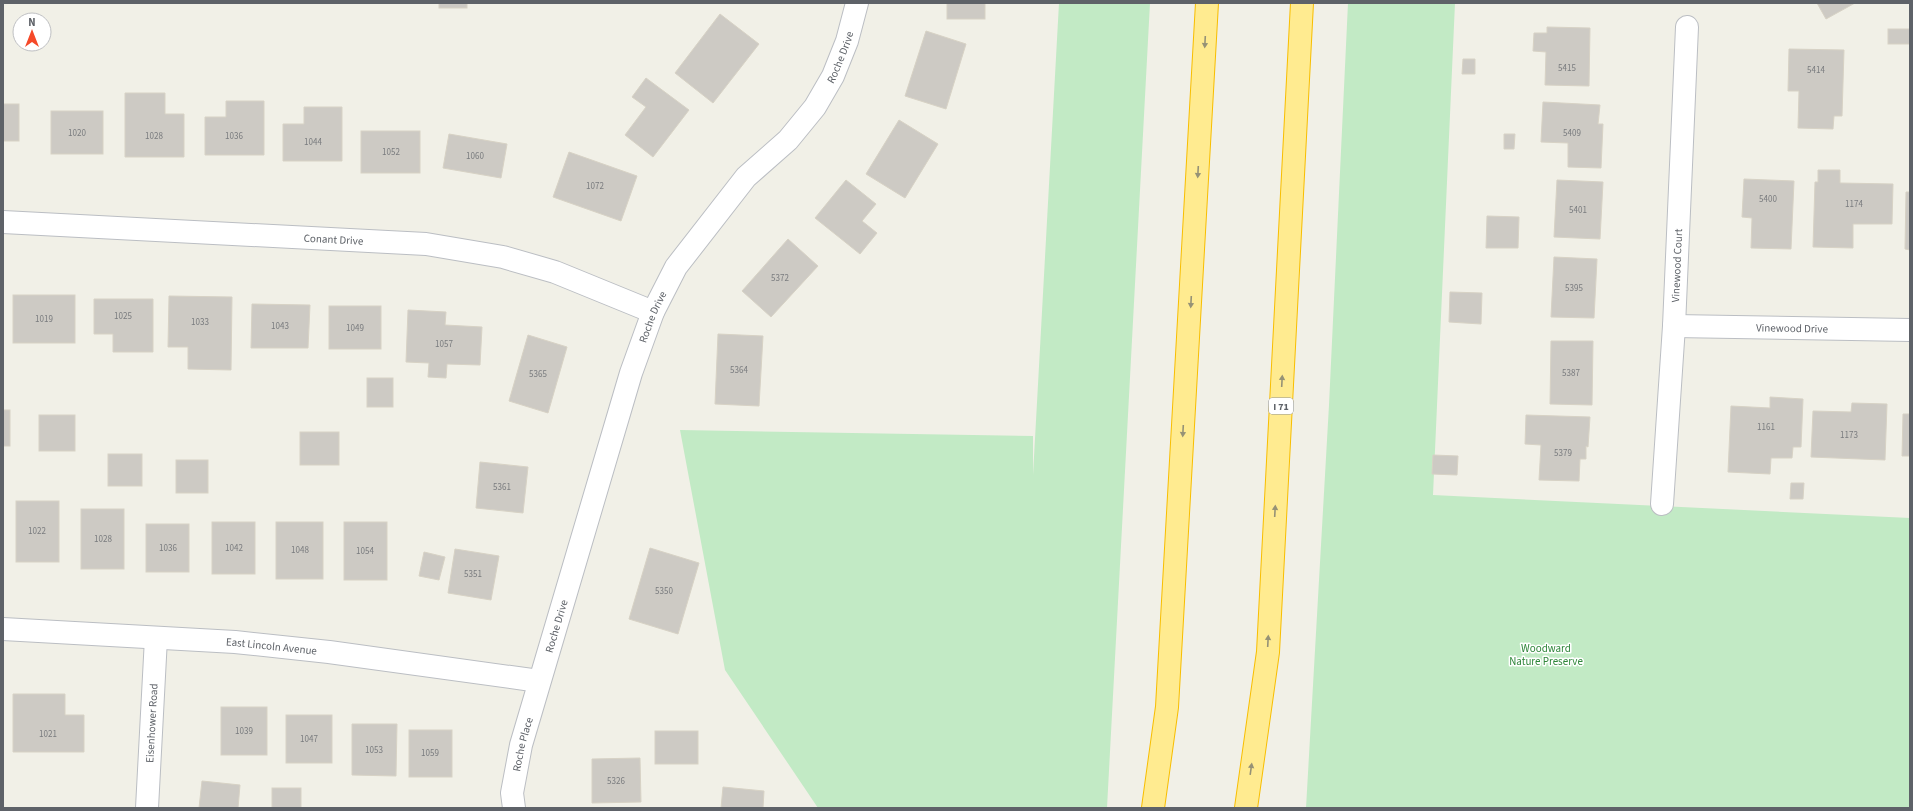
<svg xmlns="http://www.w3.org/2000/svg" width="1913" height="811" viewBox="0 0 1913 811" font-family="'Source Sans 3',sans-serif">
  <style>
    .green { fill: #c2eac5 }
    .building { fill: #cdcac4; stroke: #d7d2c5 }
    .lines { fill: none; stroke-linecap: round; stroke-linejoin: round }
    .minor-casing { stroke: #bbbec3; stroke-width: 24 }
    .highway-casing { stroke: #f8be00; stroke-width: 24 }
    .minor { stroke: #fff; stroke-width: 22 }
    .highway { stroke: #ffeb90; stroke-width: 22 }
    .oneway { fill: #969276 }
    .labels { text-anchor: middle; stroke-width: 3; stroke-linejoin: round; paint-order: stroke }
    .number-label { font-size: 9px; fill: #7a7c7f }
    .shield { fill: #fff; stroke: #8e9195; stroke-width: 1 }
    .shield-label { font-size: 10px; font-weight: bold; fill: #5e6268 }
    .street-label { font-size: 11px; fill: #5e6268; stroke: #fff }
    .park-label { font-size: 11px; fill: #2f863a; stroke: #fff }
  </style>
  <rect width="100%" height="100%" fill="#f1f0e7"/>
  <!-- green -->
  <g class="green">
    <path d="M1059,3H1150L1107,808H818L725,670L680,430L1033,436V475Z"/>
    <path d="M1348,3H1455L1433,495L1910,518V808H1306L1329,405Z"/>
  </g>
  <!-- building -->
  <g class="building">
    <rect x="439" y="3" width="28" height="5"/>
    <rect x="947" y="3" width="38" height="16"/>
    <path d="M1817,3H1855L1826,19Z"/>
    <path d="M720,14L759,44L713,103L675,73Z"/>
    <path d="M1547,27L1590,28L1589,86L1545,85L1546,52L1533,51L1534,33H1547Z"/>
    <rect x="1888" y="29" width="22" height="15"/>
    <path d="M926,31L966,44L946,109L905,96Z"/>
    <path d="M1789,49L1844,50L1842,116H1834L1833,129L1798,128L1799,91H1788Z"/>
    <path d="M1463,59H1475V74H1462Z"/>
    <path d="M646,78L689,110L653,157L625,135L646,107L632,97Z"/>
    <path d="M125,93H165V114H184V157H125Z"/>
    <path d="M226,101H264V155H205V117H226Z"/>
    <path d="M1543,102L1600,105L1598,124H1603L1601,168L1568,167V143L1541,142Z"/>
    <rect x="3" y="104" width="16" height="37"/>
    <path d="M304,107H342V161H283V124H304Z"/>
    <rect x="51" y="111" width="52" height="43"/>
    <path d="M899,120L938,144L905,198L866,174Z"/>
    <rect x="361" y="131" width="59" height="42"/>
    <path d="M449,134L507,144L501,178L443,168Z"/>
    <path d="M1504,134H1515L1514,149H1504Z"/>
    <path d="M569,152L637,176L621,221L553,197Z"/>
    <path d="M1818,170H1840V183L1893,184L1892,224H1853V248L1813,247L1815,182H1818Z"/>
    <path d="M1744,179L1794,181L1791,249L1751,248L1752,218L1742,217Z"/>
    <path d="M846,180L876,204L862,221L877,233L860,254L815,218Z"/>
    <path d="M1557,180L1603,182L1600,239L1554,237Z"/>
    <path d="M1906,192H1910V250L1905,249Z"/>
    <path d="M1487,216L1519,217L1518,248H1486Z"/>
    <path d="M788,239L818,266L771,317L742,291Z"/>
    <path d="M1554,257L1597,259L1594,318L1551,317Z"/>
    <path d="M1450,292L1482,293L1481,324L1449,322Z"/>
    <rect x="13" y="295" width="62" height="48"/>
    <path d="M169,296L232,297L231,370L188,369V347H168Z"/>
    <path d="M94,299H153V352H113V334H94Z"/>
    <path d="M252,304L310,305L308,348H251Z"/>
    <rect x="329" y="306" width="52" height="43"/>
    <path d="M408,310L446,312L445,325L482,327L480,365L447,364L446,378L428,377L429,363L406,362Z"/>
    <path d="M718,334L763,336L759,406L715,404Z"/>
    <path d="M528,335L567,347L548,413L509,401Z"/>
    <path d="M1551,341H1593L1592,405L1550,404Z"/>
    <rect x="367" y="378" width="26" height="29"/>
    <path d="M1770,397L1803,399L1801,447H1793L1792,458H1771L1770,474L1728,472L1731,406L1770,408Z"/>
    <path d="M1852,403L1887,404L1885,460L1811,457L1813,411L1851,412Z"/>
    <rect x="3" y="410" width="7" height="36"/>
    <path d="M1903,414H1910V456H1902Z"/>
    <rect x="39" y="415" width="36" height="36"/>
    <path d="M1526,415L1590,417L1588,447L1586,446V459H1580L1579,481L1539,480L1541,445L1525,444Z"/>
    <rect x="300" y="432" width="39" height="33"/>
    <rect x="108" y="454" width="34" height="32"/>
    <path d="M1433,455L1458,456L1457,475L1432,474Z"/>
    <rect x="176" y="460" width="32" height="33"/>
    <path d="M480,462L528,467L523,513L476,508Z"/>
    <path d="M1791,483H1804L1803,499H1790Z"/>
    <rect x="16" y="501" width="43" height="61"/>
    <rect x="81" y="509" width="43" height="60"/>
    <rect x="212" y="522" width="43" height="52"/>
    <rect x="276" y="522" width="47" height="57"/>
    <rect x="344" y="522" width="43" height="58"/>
    <rect x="146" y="524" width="43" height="48"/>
    <path d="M650,548L699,563L678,634L629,619Z"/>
    <path d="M455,549L499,556L491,600L448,593Z"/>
    <path d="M424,552L445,557L439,580L419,576Z"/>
    <path d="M13,694H65V715H84V752H13Z"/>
    <rect x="221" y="707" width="46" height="48"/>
    <rect x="286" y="715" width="46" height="48"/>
    <path d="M352,724H397L396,776L352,775Z"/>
    <rect x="409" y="730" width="43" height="47"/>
    <rect x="655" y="731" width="43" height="33"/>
    <path d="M640,758L641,802L592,803V759Z"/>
    <path d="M202,781L240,785L238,808H199Z"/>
    <path d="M723,787L764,791L763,808H721Z"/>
    <rect x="272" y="788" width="29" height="20"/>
  </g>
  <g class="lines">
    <!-- minor casing -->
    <g class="minor-casing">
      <g id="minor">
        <path id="s1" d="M3,222L426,244L503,257L555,272L653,312"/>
        <path id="s2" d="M1674,326L1910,330"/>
        <path id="s3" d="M1662,504L1674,326L1687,27"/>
        <path id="s4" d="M3,629L235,642L329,652L539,681"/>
        <path id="s5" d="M147,808L156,638"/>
        <path id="s6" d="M514,808L512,793L521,745L631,373L653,312L676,267L746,177L788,140L815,107L833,76L847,41L857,3"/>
      </g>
    </g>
    <!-- highway casing -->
    <g class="highway-casing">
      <g id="highway">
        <path d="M1153,808L1167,707L1207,3"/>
        <path d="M1246,808L1268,652L1302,3"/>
      </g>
    </g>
    <!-- minor -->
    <use href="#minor" class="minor"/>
    <!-- highway -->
    <use href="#highway" class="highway"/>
  </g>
  <!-- one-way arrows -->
  <defs><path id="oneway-solid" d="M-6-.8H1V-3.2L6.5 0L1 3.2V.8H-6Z"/></defs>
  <g class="oneway">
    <use href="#oneway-solid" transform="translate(1205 42) rotate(93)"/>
    <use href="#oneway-solid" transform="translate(1198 172) rotate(93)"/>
    <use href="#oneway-solid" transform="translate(1191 302) rotate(93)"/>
    <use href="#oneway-solid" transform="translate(1282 381) rotate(-87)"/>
    <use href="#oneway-solid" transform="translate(1183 431) rotate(93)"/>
    <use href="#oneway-solid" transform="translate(1275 511) rotate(-87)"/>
    <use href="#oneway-solid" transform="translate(1268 641) rotate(-87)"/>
    <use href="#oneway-solid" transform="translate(1251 769) rotate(-82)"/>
  </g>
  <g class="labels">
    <!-- number labels -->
    <g class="number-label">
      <text x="1567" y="71">5415</text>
      <text x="1816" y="73">5414</text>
      <text x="77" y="136">1020</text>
      <text x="1572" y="136">5409</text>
      <text x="154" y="139">1028</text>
      <text x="234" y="139">1036</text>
      <text x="313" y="145">1044</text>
      <text x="391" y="155">1052</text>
      <text x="475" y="159">1060</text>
      <text x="595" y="189">1072</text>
      <text x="1768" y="202">5400</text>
      <text x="1854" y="207">1174</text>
      <text x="1578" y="213">5401</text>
      <text x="780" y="281">5372</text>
      <text x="1574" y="291">5395</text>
      <text x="123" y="319">1025</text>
      <text x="44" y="322">1019</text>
      <text x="200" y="325">1033</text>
      <text x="280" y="329">1043</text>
      <text x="355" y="331">1049</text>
      <text x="444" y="347">1057</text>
      <text x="739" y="373">5364</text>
      <text x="1571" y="376">5387</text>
      <text x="538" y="377">5365</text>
      <text x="1766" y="430">1161</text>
      <text x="1849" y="438">1173</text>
      <text x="1563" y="456">5379</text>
      <text x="502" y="490">5361</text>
      <text x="37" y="534">1022</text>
      <text x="103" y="542">1028</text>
      <text x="168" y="551">1036</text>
      <text x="234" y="551">1042</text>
      <text x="300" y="553">1048</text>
      <text x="365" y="554">1054</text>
      <text x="473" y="577">5351</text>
      <text x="664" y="594">5350</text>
      <text x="244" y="734">1039</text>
      <text x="48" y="737">1021</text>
      <text x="309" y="742">1047</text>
      <text x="374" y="753">1053</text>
      <text x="430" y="756">1059</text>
      <text x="616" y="784">5326</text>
    </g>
    <!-- shield labels -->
    <rect class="shield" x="1269" y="398" width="24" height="16" rx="3"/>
    <g class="shield-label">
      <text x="1281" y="410">I 71</text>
    </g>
    <!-- street labels -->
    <g class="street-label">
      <text dy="4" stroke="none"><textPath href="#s6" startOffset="836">Roche Drive</textPath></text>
      <text dy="4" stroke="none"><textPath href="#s1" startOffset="331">Conant Drive</textPath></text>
      <text dy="4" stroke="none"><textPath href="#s3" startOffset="239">Vinewood Court</textPath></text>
      <text dy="4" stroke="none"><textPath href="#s6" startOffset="512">Roche Drive</textPath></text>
      <text dy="4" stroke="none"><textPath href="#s2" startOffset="118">Vinewood Drive</textPath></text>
      <text dy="4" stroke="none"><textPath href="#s6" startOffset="188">Roche Drive</textPath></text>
      <text dy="4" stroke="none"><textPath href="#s4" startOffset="269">East Lincoln Avenue</textPath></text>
      <text dy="4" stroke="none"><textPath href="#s5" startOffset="85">Eisenhower Road</textPath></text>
      <text dy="4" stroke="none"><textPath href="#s6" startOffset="65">Roche Place</textPath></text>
    </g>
    <!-- park labels -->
    <g class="park-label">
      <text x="1546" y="652">Woodward<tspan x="1546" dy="13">Nature Preserve</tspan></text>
    </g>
  </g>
  <!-- border -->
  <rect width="1913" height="811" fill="none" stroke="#5e6268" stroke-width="8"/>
  <!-- north arrow -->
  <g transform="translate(32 32)"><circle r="19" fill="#ffffff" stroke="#bfc0c3"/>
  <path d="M0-3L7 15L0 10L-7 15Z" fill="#f54929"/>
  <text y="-6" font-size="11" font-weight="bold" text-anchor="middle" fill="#5e6268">N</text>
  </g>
</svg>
